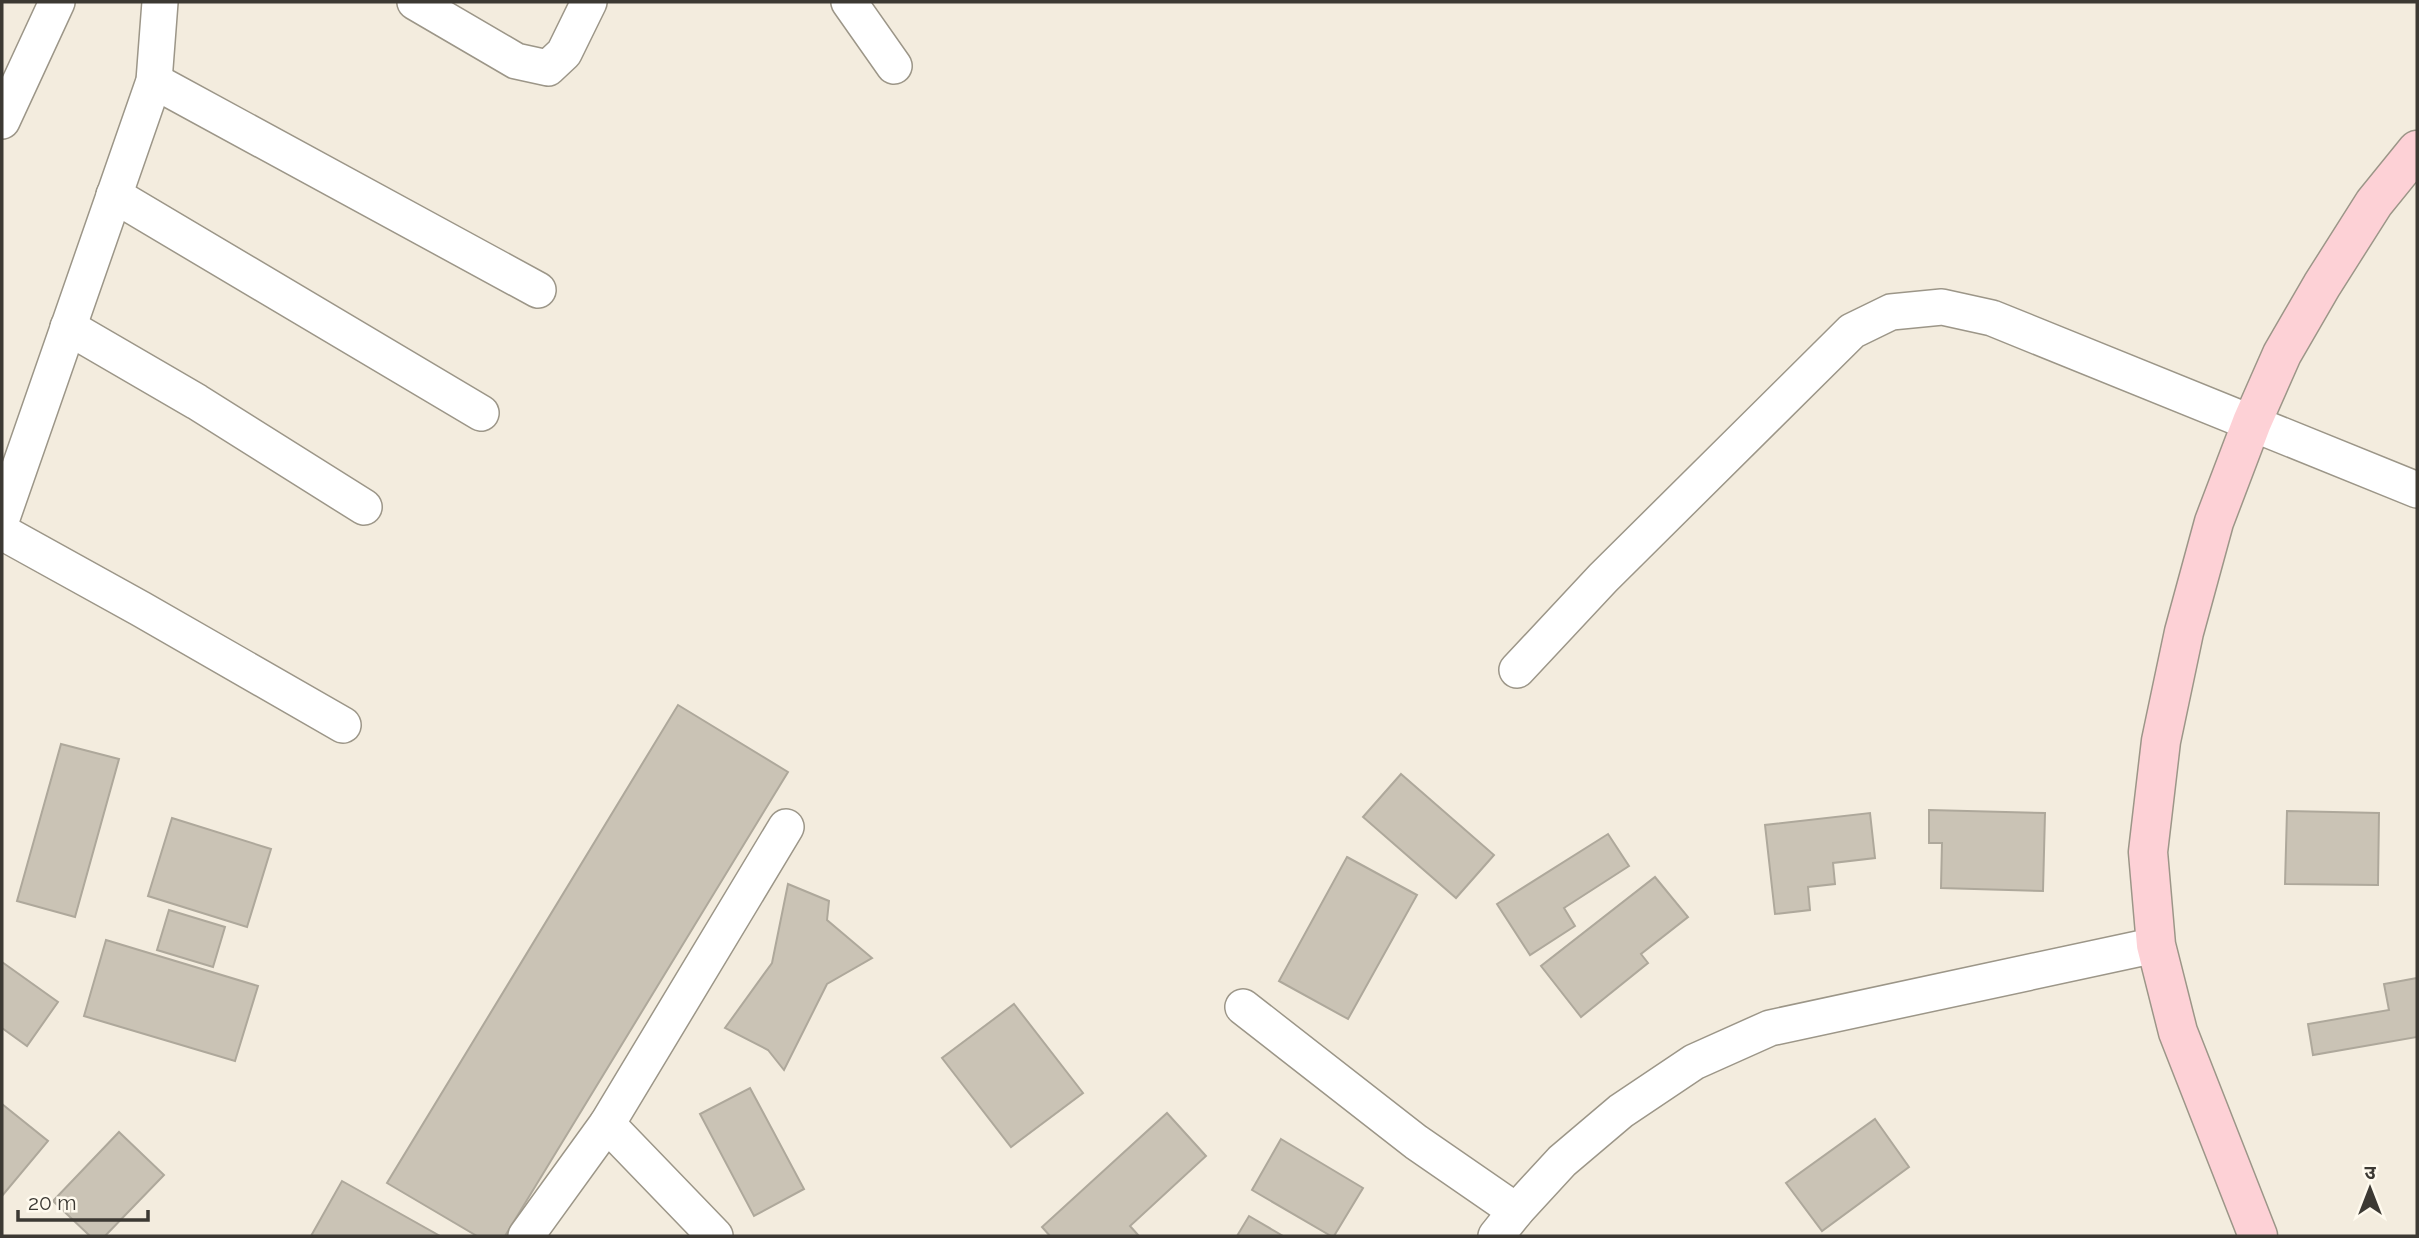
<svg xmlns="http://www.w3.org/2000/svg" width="2419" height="1238" viewBox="0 0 2419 1238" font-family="Raleway,'Noto Sans Devanagari',sans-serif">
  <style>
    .building { fill: #cac3b5; stroke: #aea89b; stroke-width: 2 }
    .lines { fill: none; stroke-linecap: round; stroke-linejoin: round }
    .street-casing { stroke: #9c9688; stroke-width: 38 }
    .secondary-casing { stroke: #9c9688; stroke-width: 41 }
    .street { stroke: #fff; stroke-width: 35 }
    .secondary { stroke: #fdd1d6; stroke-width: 38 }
  </style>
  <rect width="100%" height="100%" fill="#f3ecde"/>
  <!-- building -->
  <g class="building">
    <path d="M678,705L788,772L505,1236H477L387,1183Z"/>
    <path d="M61,744L119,759L75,917L17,901Z"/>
    <path d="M1401,774L1494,855L1456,898L1363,817Z"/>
    <path d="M1929,810L2045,813L2043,891L1941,888L1942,843H1929Z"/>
    <path d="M2287,811L2379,813L2378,885L2285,884Z"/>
    <path d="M1870,813L1875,858L1833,863L1835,884L1808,887L1810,910L1775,914L1765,825Z"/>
    <path d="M172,818L271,849L247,927L148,896Z"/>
    <path d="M1608,834L1629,866L1564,908L1575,926L1530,955L1497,904Z"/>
    <path d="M1347,857L1417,895L1348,1019L1279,981Z"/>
    <path d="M1655,877L1688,917L1641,954L1648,963L1581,1017L1541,966Z"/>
    <path d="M788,884L829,901L827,920L872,958L827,984L784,1070L768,1050L725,1028L772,963Z"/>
    <path d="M169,910L225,927L213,967L157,950Z"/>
    <path d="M106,940L258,986L235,1061L84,1016Z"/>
    <path d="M2,962L58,1002L27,1046L2,1028Z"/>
    <path d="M2417,978V1037L2313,1055L2308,1024L2389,1010L2384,984Z"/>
    <path d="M1014,1004L1083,1093L1011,1147L942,1058Z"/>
    <path d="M750,1088L804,1189L754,1216L700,1114Z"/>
    <path d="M2,1104L48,1141L2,1196Z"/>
    <path d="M1167,1113L1206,1156L1130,1226L1139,1236H1050L1042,1227Z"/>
    <path d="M1875,1119L1909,1167L1822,1231L1786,1183Z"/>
    <path d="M119,1132L164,1175L105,1236H90L53,1201Z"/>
    <path d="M1281,1139L1363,1188L1334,1236H1331L1252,1190Z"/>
    <path d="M342,1181L440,1236H311Z"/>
    <path d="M1249,1216L1283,1236H1237Z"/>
  </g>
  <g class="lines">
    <!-- street casing -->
    <g class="street-casing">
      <g id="street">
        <path d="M415,2L516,61L548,68L564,53L589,2"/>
        <path d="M849,2L894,66"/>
        <path d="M154,81L538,290"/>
        <path d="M2,121L57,2"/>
        <path d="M114,195L481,413"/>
        <path d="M68,327L197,402L364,507"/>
        <path d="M2,518L154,81L160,2"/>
        <path d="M2,532L141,609L343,725"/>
        <path d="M1517,670L1603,578L1852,331L1891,312L1942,307L1992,318L2417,490"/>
        <path d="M1243,1007L1416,1142L1516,1211"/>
        <path d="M526,1236L607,1124"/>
        <path d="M715,1236L607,1124L786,827"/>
        <path d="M1496,1236L1516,1211L1562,1161L1621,1111L1694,1062L1770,1028L2156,945"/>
      </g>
    </g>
    <!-- secondary casing -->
    <g class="secondary-casing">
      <path id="secondary" d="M2258,1236L2178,1032L2156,945L2148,852L2161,741L2184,632L2214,522L2252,422L2282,354L2322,285L2374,203L2417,150"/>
    </g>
    <!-- street -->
    <use href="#street" class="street"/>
    <!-- secondary -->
    <use href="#secondary" class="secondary"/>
  </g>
  <!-- border -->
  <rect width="2419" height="1238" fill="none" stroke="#3c3933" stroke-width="7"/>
  <!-- north arrow -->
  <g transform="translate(2370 1189)" stroke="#fffaee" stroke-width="5" paint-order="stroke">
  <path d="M0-5L12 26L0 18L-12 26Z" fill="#3c3933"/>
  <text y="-10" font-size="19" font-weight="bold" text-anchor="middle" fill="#3c3933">उ</text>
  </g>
  <!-- scale -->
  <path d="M18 1210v10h130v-10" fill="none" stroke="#3c3933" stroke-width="3.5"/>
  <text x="28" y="1210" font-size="21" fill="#3c3933" stroke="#fffaee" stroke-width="5" paint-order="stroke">20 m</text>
</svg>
